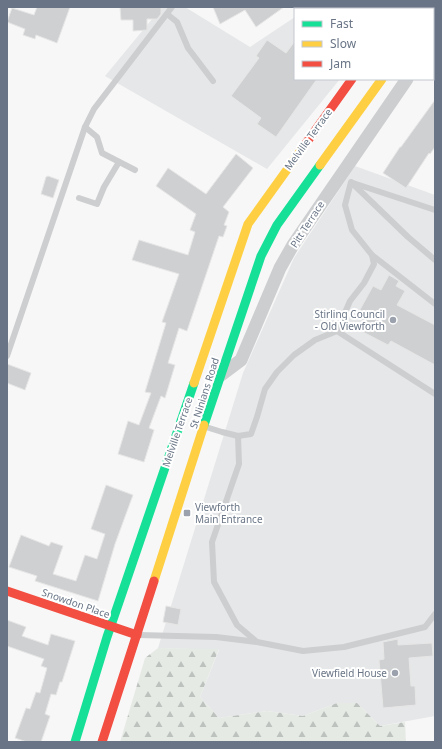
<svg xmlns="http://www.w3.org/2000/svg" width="442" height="749" viewBox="0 0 442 749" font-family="'Noto Sans',sans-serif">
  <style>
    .built { fill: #e6e7e8 }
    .forest { fill: url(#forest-firs) }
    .building { fill: #cfd0d2; stroke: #e6e6e6 }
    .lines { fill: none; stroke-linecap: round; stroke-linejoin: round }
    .lane { stroke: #cdced0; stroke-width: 6 }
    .street { stroke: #cdced0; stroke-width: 13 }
    .fast { stroke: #16e098; stroke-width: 9 }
    .slow { stroke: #ffcf43; stroke-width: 9 }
    .jam { stroke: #f24e42; stroke-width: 9 }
    .poi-dot { fill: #9ba2ae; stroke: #fff; stroke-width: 1.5 }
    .labels { text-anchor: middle; stroke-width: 4; stroke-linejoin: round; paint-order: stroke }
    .street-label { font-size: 10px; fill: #697586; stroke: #fff }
    .poi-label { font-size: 10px; fill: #697586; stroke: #fff; text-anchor: end }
  </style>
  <defs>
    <pattern id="forest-firs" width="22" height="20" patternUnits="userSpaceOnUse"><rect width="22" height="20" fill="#e6eae5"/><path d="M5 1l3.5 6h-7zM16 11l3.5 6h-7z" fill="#bec2bf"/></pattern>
  </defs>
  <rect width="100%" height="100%" fill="#f7f7f7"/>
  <!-- built -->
  <g class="built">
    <path d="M162,7H185L250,47L295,17V79H340L267,169L105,76Z"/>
    <path d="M355,166L435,195V716L380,726L357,703H337L303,716L267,711L219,718L200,697L219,650L158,648L243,373L294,258Z"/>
  </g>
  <!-- forest -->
  <path class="forest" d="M158,648L219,649L200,697L219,718L267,711L303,716L337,703H357L380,726L405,722L406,742H120L145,658Z"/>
  <!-- building -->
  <g class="building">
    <path d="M37,7H70L57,43L36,35L35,39L23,35L25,29L7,22L12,8L34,15Z"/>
    <path d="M120,7H161V14L157,19H147V30L133,31V20H121Z"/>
    <path d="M213,7H284L256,27L245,10L220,24Z"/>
    <path d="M267,40L286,53L295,41V79H317L276,137L257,124L261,118L231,96L259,58L256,56Z"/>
    <path d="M435,100V147L430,154L429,153L406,188L383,173L400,147H401Z"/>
    <path d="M236,154L253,168L223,207L229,212L224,225L227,226L223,237L219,236L187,331L179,328L168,363L175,365L165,398L161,396L149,428L154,430L144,462L118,454L128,421L139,425L151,393L145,392L166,323L162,322L179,274L132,260L139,240L188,255L195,232L190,230L196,214L156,186L168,168L206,194Z"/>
    <path d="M48,176L59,180L53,198L41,194L46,177Z"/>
    <path d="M389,275L399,281L396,286L405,291L397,305L435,325V365L391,341L388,345L361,331L366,322L356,317L373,286L381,290Z"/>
    <path d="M7,364L31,373L25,390L7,383Z"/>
    <path d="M106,485L133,495L115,544L98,601L35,581L37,576L9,567L21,535L49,546L51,542L63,546L53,574L76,581L85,555L97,559L105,534L91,529Z"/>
    <path d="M166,606L181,609L178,625L163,622Z"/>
    <path d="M7,620L26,627L22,636L48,645L51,634L75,641L62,682H60L56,695L51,694L45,714L50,716L41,742H27L15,738L26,708L30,709L36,692L40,693L47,668L41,666L44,659L7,646Z"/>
    <path d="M398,639V645L432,643L433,656L409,658L411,686H415L416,705L383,708L379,660L384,659L383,642Z"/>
  </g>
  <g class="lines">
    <!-- lane -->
    <g class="lane">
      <path d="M167,14L177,22L188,48L213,81"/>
      <path d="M433,64L435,65"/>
      <path d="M85,127L97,137L102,153L135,170"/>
      <path d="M353,183L435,210"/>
      <path d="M79,198L97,204L104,187L119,162"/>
      <path d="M372,255L435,304"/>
      <path d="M337,331L350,301L364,283L374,264L372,255L352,230L345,205L351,182L408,237L435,260"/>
      <path d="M7,356L85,127L94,109L172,7"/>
      <path d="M206,427L222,432L238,436L239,464L212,542L214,582L237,625L257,642L303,651L344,647L425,627L435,614"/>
      <path d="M238,436L251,434L257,417L265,389L277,372L294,355L315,340L337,331L435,394"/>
      <path d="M139,635L216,637L257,642"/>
    </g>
    <!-- street -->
    <g class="street">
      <path d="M401,9L403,7"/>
      <path d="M433,41L435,38"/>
      <path d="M221,375L241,360L280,268L293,245L407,79"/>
    </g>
    <!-- fast -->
    <g class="fast">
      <path d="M430,9L432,7"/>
      <path d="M204,425L261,256L277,225L320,165"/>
      <path d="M75,742L107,637L194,383"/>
    </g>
    <!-- slow -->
    <g class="slow">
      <path d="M320,165L382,79"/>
      <path d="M194,383L248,224L304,146"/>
      <path d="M154,581L204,425"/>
    </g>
    <!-- jam -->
    <g class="jam">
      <path d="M304,146L352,79"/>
      <path d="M7,591L137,635"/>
      <path d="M102,742L154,581"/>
    </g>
  </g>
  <!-- markers -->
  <g class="poi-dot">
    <circle cx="393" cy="320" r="4"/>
    <rect x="183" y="509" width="8" height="8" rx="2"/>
    <circle cx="395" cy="673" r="4"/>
  </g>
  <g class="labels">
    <!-- street labels -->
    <g class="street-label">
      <text transform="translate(308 139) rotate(-54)" y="4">Melville Terrace</text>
      <text transform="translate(307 224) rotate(-57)" y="4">Pitt Terrace</text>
      <text transform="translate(204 393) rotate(-72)" y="4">St Ninians Road</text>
      <text transform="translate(177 432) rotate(-71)" y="4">Melville Terrace</text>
      <text transform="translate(76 603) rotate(19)" y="4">Snowdon Place</text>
    </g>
    <!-- poi labels -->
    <g class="poi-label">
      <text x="385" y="318">Stirling Council<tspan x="385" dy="12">- Old Viewforth</tspan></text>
      <text x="195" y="511" text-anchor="start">Viewforth<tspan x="195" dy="12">Main Entrance</tspan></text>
      <text x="387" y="677">Viewfield House</text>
    </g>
  </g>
  <!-- border -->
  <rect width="442" height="749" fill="none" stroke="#697586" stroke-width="16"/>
  <!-- legend -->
  <rect x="294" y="8" width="140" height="72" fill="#ffffff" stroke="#c3c8cf"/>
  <rect x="302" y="21" width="20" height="6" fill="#16e098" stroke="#c3c8cf"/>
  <text x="330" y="28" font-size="12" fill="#697586">Fast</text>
  <rect x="302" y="41" width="20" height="6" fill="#ffcf43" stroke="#c3c8cf"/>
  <text x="330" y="48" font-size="12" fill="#697586">Slow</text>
  <rect x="302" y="61" width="20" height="6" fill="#f24e42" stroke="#c3c8cf"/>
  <text x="330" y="68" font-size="12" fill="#697586">Jam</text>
</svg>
